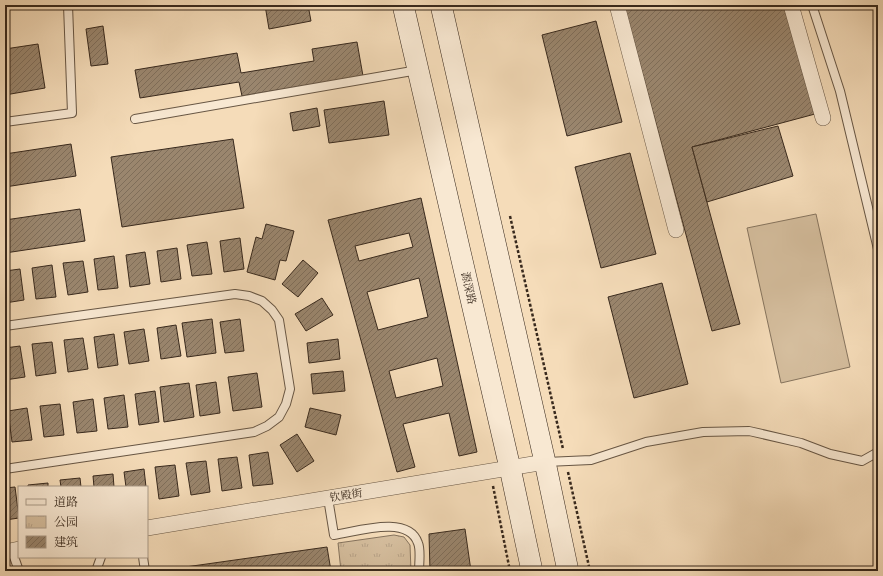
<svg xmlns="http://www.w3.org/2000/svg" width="883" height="576" viewBox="0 0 883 576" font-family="'IM FELL English','Noto Serif SC',serif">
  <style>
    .green { fill: #d5be9e; stroke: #86745e }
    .park { fill: url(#park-tufts); stroke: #86745e }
    .building { fill: url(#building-hatch); stroke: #38291d; fill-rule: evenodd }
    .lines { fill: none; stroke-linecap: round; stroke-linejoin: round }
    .service-casing { stroke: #675644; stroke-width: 10 }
    .minor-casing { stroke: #675644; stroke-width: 16 }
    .secondary-casing { stroke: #38291d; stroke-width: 22 }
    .path { stroke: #38291d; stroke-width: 2.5; stroke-dasharray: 3 2; stroke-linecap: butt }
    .service { stroke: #f8e8d2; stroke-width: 8 }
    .minor { stroke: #f8e8d2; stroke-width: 15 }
    .secondary { stroke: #f8e8d2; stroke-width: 21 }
    .labels { text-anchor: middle; stroke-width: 3.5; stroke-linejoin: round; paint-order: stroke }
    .street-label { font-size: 11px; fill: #38291d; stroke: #f8e8d2 }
  </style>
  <defs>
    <pattern id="park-tufts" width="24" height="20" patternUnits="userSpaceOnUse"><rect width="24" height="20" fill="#d5be9e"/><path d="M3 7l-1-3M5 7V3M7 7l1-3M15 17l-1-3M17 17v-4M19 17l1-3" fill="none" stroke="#b8a388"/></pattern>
    <pattern id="building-hatch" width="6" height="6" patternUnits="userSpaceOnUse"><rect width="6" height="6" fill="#9a866e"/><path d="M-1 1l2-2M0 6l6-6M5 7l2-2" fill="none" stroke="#7f6e5a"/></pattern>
  </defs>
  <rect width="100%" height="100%" fill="#f5dcb9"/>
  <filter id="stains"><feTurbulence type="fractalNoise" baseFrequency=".005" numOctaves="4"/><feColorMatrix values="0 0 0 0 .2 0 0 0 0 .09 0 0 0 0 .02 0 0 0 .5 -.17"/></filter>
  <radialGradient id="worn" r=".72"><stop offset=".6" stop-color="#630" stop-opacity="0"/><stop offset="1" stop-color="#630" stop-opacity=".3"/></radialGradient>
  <!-- green -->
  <path class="green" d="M816,214L850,367L781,383L747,228Z"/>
  <!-- park -->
  <path class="park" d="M394,535L404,537L410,545L411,571H341L338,543Z"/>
  <!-- building -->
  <g class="building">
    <path d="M5,5H26L5,8Z"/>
    <path d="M265,5H308L311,21L269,29Z"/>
    <path d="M624,5H786L815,114L692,147L740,324L712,331Z"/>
    <path d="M596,21L622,122L567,136L542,35Z"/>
    <path d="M103,26L108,64L91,66L86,29Z"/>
    <path d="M357,42L363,76L242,96L239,82L140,98L135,70L237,53L241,73L314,61L312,49Z"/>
    <path d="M38,44L45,88L5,95V49Z"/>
    <path d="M384,101L389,135L329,143L324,110Z"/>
    <path d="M317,108L320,126L293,131L290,113Z"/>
    <path d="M778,126L793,176L707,202L692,147Z"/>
    <path d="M233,139L244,208L122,227L111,157Z"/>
    <path d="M71,144L76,176L5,187V154Z"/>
    <path d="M630,153L656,254L601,268L575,167Z"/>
    <path d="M421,198L477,452L459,456L449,413L403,424L415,467L397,472L328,220ZM409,233L413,247L359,261L355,246ZM419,278L428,317L378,330L367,292ZM437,358L443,386L396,398L389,371Z"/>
    <path d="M80,209L85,241L5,253V220Z"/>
    <path d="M266,224L294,231L286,261L280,260L275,280L247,272L256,237L262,239Z"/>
    <path d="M240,238L244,269L224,272L220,241Z"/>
    <path d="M207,242L212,274L192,276L187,245Z"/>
    <path d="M177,248L181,279L161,282L157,251Z"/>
    <path d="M145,252L150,284L130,287L126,255Z"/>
    <path d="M114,256L118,288L98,290L94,259Z"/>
    <path d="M303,260L318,273L298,297L282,284Z"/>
    <path d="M83,261L88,292L68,295L63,263Z"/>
    <path d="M52,265L56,297L36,299L32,268Z"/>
    <path d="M20,269L24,300L5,303V271Z"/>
    <path d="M662,283L688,384L634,398L608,297Z"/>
    <path d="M322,298L333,315L306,331L295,314Z"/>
    <path d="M212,319L216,353L187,357L182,323Z"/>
    <path d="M240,319L244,351L225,353L220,322Z"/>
    <path d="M176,325L181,356L161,359L157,328Z"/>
    <path d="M144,329L149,361L129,364L124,332Z"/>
    <path d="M114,334L118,365L98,368L94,337Z"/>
    <path d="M83,338L88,369L68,372L64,340Z"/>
    <path d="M338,339L340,359L309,363L307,343Z"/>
    <path d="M52,342L56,373L36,376L32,344Z"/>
    <path d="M20,346L25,377L5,380V348Z"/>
    <path d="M343,371L345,391L313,394L311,374Z"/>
    <path d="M257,373L262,407L233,411L228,377Z"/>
    <path d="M216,382L220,413L200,416L196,385Z"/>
    <path d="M189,383L194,417L164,422L160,387Z"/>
    <path d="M155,391L159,422L139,425L135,394Z"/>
    <path d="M124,395L128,427L108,429L104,398Z"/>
    <path d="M93,399L97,431L77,433L73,402Z"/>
    <path d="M60,404L64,435L44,437L40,406Z"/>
    <path d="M27,408L32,440L12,442L8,411Z"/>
    <path d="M310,408L341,415L336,435L305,427Z"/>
    <path d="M297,434L314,461L297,472L280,445Z"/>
    <path d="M268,452L273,484L253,486L249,455Z"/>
    <path d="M237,457L242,488L222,491L218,459Z"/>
    <path d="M206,461L210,492L191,495L186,463Z"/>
    <path d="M175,465L179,496L159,499L155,467Z"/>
    <path d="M144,469L146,487H126L124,472Z"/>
    <path d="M113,474L114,487H94L93,476Z"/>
    <path d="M80,478L81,487H61L60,480Z"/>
    <path d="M48,483V487H28V485Z"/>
    <path d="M15,487L19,518L5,520V488Z"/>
    <path d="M465,529L471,571H430L429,534Z"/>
    <path d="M327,547L331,571H157Z"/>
  </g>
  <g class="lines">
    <!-- service casing -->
    <g class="service-casing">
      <g id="service">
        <path d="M812,5L840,91L878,249"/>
        <path d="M135,119L418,70"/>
        <path d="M5,122L72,113L68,5"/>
        <path d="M5,326L235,294L249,296L262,301L272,310L279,320L290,389L286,404L279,417L267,426L254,432L5,469"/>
        <path d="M546,462L591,460L646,442L703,432L749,431L801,443L830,454L862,461L878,452"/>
        <path d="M328,498L334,535C356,532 408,514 418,543C421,550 419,563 419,571"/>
        <path d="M12,551L19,571"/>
        <path d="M143,557L145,571"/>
        <path d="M96,571L101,557"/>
      </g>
    </g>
    <!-- minor casing -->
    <g class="minor-casing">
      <g id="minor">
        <path d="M617,5L676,230"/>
        <path d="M791,5L823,118"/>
        <path d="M147,528L545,462"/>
        <path d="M5,552L19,549"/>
      </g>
    </g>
    <!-- secondary casing -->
    <g class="secondary-casing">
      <g id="secondary">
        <path d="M403,5L510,468L532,571"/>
        <path d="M441,5L545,462L568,571"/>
      </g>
    </g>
    <!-- path -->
    <g class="path">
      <path d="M510,216L563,449"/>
      <path d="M568,472L590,571"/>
      <path d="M493,486L510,571"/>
    </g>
    <!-- service -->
    <use href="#service" class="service"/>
    <!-- minor -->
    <use href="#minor" class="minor"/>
    <!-- secondary -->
    <use href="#secondary" class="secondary"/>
  </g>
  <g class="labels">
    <!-- street labels -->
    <g class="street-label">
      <text transform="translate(469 288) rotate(77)" y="4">源深路</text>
      <text transform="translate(346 495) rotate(-9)" y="4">钦殿街</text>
    </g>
  </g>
  <!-- margin -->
  <rect width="883" height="576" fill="none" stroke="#f5dcb9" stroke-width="20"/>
  <rect x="6" y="6" width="871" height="564" fill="none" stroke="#38291d" stroke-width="2"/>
  <rect x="10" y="10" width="863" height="556" fill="none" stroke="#38291d"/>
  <!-- legend -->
  <rect x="18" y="486" width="130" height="72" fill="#f8e8d2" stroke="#ab9c8a"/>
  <rect x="26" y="499" width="20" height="6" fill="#f8e8d2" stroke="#ab9c8a"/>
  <text x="54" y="506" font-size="12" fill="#38291d">道路</text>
  <rect x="26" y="516" width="20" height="12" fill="url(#park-tufts)" stroke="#ab9c8a"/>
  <text x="54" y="526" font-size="12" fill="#38291d">公园</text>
  <rect x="26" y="536" width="20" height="12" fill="url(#building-hatch)" stroke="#ab9c8a"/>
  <text x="54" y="546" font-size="12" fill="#38291d">建筑</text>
  <rect width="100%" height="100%" filter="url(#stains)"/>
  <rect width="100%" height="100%" fill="url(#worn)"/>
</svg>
